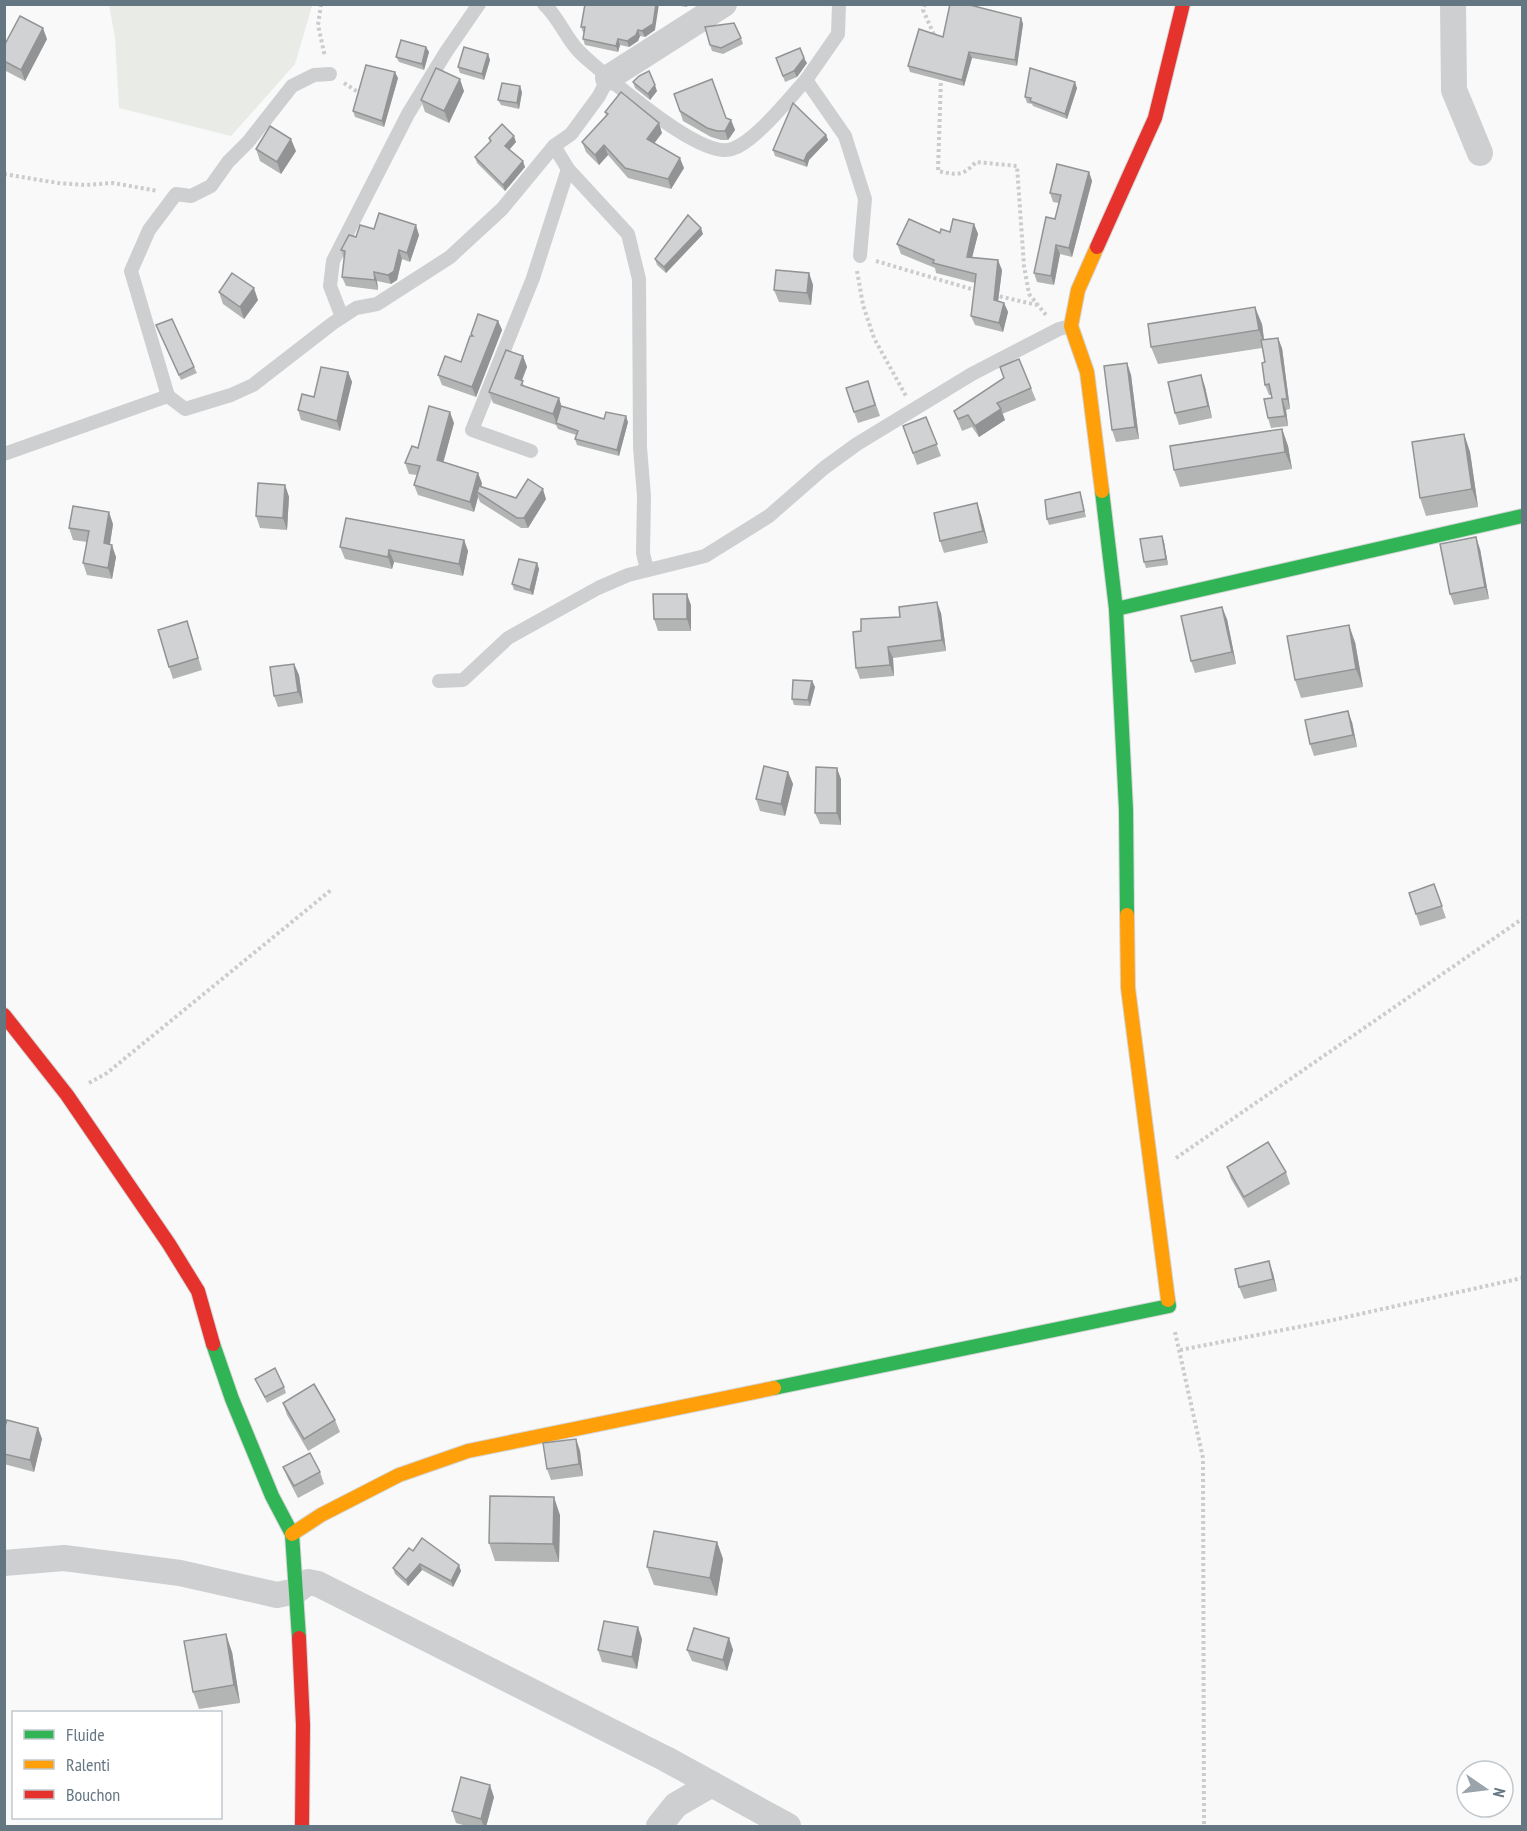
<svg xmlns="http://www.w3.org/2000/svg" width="1527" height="1831" viewBox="0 0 1527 1831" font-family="'PT Sans Narrow',sans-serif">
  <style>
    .green { fill: #e8ebe6 }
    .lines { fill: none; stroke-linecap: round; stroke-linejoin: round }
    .fast-casing { stroke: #d5d6d7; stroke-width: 16 }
    .slow-casing { stroke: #d5d6d7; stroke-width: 16 }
    .jam-casing { stroke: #d5d6d7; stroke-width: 16 }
    .path { stroke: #cbcccd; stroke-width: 4; stroke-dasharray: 3 3; stroke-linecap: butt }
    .lane { stroke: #cecfd0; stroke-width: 14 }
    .street { stroke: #cecfd0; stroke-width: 26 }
    .fast { stroke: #30b455; stroke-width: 14 }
    .slow { stroke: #ff9f0a; stroke-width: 14 }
    .jam { stroke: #e5322d; stroke-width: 14 }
    .wall { fill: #b3b5b5 }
    .shaded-wall { fill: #929394 }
    .building { fill: #d0d2d3; stroke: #929394; stroke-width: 1.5 }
  </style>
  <rect width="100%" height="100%" fill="#f9f9f9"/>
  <!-- green -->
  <path class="green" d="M311,4L312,6L295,64L231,136L119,108L115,37L109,5Z"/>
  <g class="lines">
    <!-- fast casing -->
    <g class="fast-casing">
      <g id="fast">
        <path d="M1102,491L1116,609L1126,810L1127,915"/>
        <path d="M1116,609L1522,516"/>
        <path d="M213,1344L232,1399L272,1496L292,1534L299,1638"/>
        <path d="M774,1388L1169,1306L1168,1300"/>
      </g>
    </g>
    <!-- slow casing -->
    <g class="slow-casing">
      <g id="slow">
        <path d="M1097,247L1078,290L1071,326L1087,372L1102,491"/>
        <path d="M1127,915L1128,988L1168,1300"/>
        <path d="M292,1534L321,1515L399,1475L468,1451L774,1388"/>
      </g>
    </g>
    <!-- jam casing -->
    <g class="jam-casing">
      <g id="jam">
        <path d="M1097,247L1155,118L1183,4"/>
        <path d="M4,1015L67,1095L169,1244L198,1291L213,1344"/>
        <path d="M299,1638L303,1725L302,1826"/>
      </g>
    </g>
    <!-- path -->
    <g class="path">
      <path d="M321,4L318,25L325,57"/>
      <path d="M925,4L923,10L935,37"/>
      <path d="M941,77L938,171C957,175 962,177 976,162L1017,166L1024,266L1029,294L1046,315"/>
      <path d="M344,83L361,94"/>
      <path d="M4,174L58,183L85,185L113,183L158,191"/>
      <path d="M876,261L978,291"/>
      <path d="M857,271L863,305L874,338L906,396"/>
      <path d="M994,295L1037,305"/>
      <path d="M89,1083L107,1073L331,890"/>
      <path d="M1176,1158L1522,919"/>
      <path d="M1175,1332L1203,1458L1204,1826"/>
      <path d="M1180,1350L1324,1322L1522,1278"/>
    </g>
    <!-- lane -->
    <g class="lane">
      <path d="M544,4C558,17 564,34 576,48C585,59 598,67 608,78L599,96L571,134L554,146L568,169L628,234L639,279L640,447L644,496L643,553L647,570"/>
      <path d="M330,74L314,75L292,86L248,142L228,162L211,186L191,196L176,194L149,230L131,271L168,396L185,409L231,395L253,385L333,323L356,308L377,304L450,257L502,209L554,146"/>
      <path d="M608,78C631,96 704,159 732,149C756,141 788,99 806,80L845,136L865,199L860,256"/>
      <path d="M806,80L838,34L839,4"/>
      <path d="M342,317L330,286L333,261L408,114L446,52L479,4"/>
      <path d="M531,451L472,430L533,278L568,169"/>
      <path d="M4,454L168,396"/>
      <path d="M439,681L463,680L508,638L598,588L628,575L705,556L769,516L824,468L857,444L972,374L1059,329L1071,326"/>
    </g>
    <!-- street -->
    <g class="street">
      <path d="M1453,4L1454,90L1480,153"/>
      <path d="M608,78L724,4"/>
      <path d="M4,1563L64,1558L180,1573L277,1595L296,1591L308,1582L318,1584L666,1759L788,1826"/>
      <path d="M659,1826L676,1805L712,1784"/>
    </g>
    <!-- fast -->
    <use href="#fast" class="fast"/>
    <!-- slow -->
    <use href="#slow" class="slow"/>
    <!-- jam -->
    <use href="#jam" class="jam"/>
  </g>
  <!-- wall -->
  <g class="wall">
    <path d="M668,4H688L687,7Z"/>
    <path d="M1021,18L1023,24L1017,66L972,58L964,86L910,72L908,66L943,37Z"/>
    <path d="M581,27L655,30L645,37L640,36L638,41L629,47L620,45L618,52L585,45L583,39L584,33L583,32Z"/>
    <path d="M741,38L743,44L723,54L712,51L710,45Z"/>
    <path d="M47,39L25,81L4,70V46Z"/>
    <path d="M426,47L429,52L424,70L399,62L396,57Z"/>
    <path d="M488,54L490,60L484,80L460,73L458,67Z"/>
    <path d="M776,58L807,63L797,77L785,82Z"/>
    <path d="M398,78L384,127L355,117L353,111Z"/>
    <path d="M633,82L657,91L650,100L635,88Z"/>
    <path d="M1077,88L1067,119L1033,106L1032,104L1027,103L1025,97Z"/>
    <path d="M464,91L449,123L425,112L421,100Z"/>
    <path d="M522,92L519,109L501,105L498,100Z"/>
    <path d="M674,94L731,120L735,130L728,140H721L711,137L683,121Z"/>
    <path d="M605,112L662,133L654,143L684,168L671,189L628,178L608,155L599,165L586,152L582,142L606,115Z"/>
    <path d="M826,135L828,140L809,160L807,167L775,156L773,150Z"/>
    <path d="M489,138L516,142L509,150L525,167L505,191L477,163L475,157L490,142Z"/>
    <path d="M256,149L296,151L281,174L260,161Z"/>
    <path d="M1089,172L1092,181L1072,257L1060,254L1054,285L1037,282L1034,273L1055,219L1059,203L1053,202L1050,193Z"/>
    <path d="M974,224L978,234L972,257L1002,270L998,301L1004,303L1008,312L1003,332L975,325L971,316L975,283L936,273L935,268L901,254L897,244L940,233L950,232Z"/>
    <path d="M374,229L419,235L410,262L402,259L397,280L391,284L377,281L378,290L346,286L342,277L344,259L341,250L356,237Z"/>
    <path d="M703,234L666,273L657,265L655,259Z"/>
    <path d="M809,273L813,285L811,305L779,302L774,290Z"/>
    <path d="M219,292L258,300L244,319L223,304Z"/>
    <path d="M498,321L502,330L476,397L442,385L438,375L461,362L471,336V334Z"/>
    <path d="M1262,324L1264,340L1282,348L1290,409L1286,410L1288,426L1271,428L1268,418L1272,398L1271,395H1269L1265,385V362L1262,348L1158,364L1151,347Z"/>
    <path d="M156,325L194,367L197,373L181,380Z"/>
    <path d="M523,356L527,367L522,381L524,386L559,398L561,406L604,419L628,422L619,456L577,445L575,439L576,435L558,429L556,425L493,403L489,392Z"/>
    <path d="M1127,363L1131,375L1139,439L1116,442L1112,430Z"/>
    <path d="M1000,367L1031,388L1036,400L1002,414L1005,420L979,437L972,427L962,431L954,411L1004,378Z"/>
    <path d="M348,372L352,382L340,431L301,420L298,410L314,397Z"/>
    <path d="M1201,375L1205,387L1212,418L1179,425L1175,413Z"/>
    <path d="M868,381L880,416L858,423L854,412Z"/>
    <path d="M926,417L941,456L917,465L903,426Z"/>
    <path d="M454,423L443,462L482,483L481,487L516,498L546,499L528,528H521L480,502L478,497L474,512L418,495L414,485L417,475L409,474L405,463L418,448Z"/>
    <path d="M1282,429L1288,446L1292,469L1180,487L1174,470Z"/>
    <path d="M1464,434L1470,452L1478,507L1426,516L1420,498Z"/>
    <path d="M285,485L289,497L287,530L260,528L256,516Z"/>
    <path d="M1082,498L1086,517L1049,525L1047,519Z"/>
    <path d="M977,503L981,515L988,543L944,553L940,541Z"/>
    <path d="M113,524L110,545L116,557L112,579L87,575L83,563L87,542L73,540L69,528Z"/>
    <path d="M1162,536L1164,542L1168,565L1146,568L1144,562Z"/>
    <path d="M464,540L468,551L463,576L394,562L392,569L345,559L340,547Z"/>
    <path d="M1480,549L1489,599L1454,605L1450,594Z"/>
    <path d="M537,563L539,569L533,595L514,590L512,584Z"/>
    <path d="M691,605V631H658L654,619Z"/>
    <path d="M941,613L946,651L893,658L894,676L860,679L856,668L861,631L900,617Z"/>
    <path d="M1227,619L1236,664L1195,673L1191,661Z"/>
    <path d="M191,633L202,670L173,679L169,667Z"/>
    <path d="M1355,642L1363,687L1301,698L1295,680Z"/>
    <path d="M294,664L299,675L303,703L278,707L274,696Z"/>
    <path d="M812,681L815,687L810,706L794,705L792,699Z"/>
    <path d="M1352,722L1357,747L1314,756L1310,744Z"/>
    <path d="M788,772L793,784L785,816L760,811L756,799Z"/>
    <path d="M841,779V825L820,824L815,813Z"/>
    <path d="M1434,884L1446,918L1420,926L1409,893Z"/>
    <path d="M1227,1167L1286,1172L1290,1184L1248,1208L1231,1179Z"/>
    <path d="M1273,1273L1277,1291L1244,1299L1239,1287Z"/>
    <path d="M255,1379L284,1387L286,1393L267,1403Z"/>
    <path d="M283,1403L335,1420L340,1432L308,1451L287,1415Z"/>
    <path d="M38,1428L42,1439L34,1472L4,1464V1429Z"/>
    <path d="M576,1439L580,1451L583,1476L551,1480L547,1469Z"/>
    <path d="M283,1467L320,1472L324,1484L298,1498L288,1479Z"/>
    <path d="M560,1515L559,1562L495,1561L489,1543Z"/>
    <path d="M717,1542L723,1559L717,1596L654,1585L647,1567Z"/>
    <path d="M413,1551L461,1571L453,1587L422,1570L408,1586L395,1574L393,1568Z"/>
    <path d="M729,1638L733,1650L727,1671L692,1661L687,1650Z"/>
    <path d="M642,1639L637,1669L602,1662L598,1650Z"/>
    <path d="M232,1652L240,1703L199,1709L193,1692Z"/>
    <path d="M494,1797L486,1827H470L456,1823L452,1811Z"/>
  </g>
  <!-- shaded-wall -->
  <g class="shaded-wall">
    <path d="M656,4H659L655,30L645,37L642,31Z"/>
    <path d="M1021,18L1023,24L1017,66L1015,60Z"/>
    <path d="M43,28L47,39L25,81L21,70Z"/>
    <path d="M638,30L640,36L638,41L629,47L627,41Z"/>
    <path d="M618,39L620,45L618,52L616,46Z"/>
    <path d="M426,47L429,52L424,70L422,64Z"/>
    <path d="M969,52L972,58L964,86L962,80Z"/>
    <path d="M488,54L490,60L484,80L482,74Z"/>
    <path d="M804,58L807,63L797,77L794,71Z"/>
    <path d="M395,72L398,78L384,127L382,121Z"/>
    <path d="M460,79L464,91L449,123L444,111Z"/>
    <path d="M1075,82L1077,88L1067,119L1065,114Z"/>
    <path d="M655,85L657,91L650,100L648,94Z"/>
    <path d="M520,86L522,92L519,109L517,103Z"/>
    <path d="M731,120L735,130L728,140L725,131Z"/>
    <path d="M659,123L662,133L650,149L647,139Z"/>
    <path d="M826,135L828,140L809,160L807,167L804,161L807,154Z"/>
    <path d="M514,136L516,142L507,152L505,146Z"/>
    <path d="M291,139L296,151L281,174L277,162Z"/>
    <path d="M604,145L608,155L599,165L595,155Z"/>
    <path d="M680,158L684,168L671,189L668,179Z"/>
    <path d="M523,161L525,167L505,191L503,185Z"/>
    <path d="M1089,172L1092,181L1072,257L1069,248Z"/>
    <path d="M974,224L978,234L970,266L967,257Z"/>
    <path d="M416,225L419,235L410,262L407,253Z"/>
    <path d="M701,228L703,234L666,273L664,267Z"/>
    <path d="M1056,245L1060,254L1054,285L1051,276Z"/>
    <path d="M399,250L402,259L397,280L391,284L388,275Z"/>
    <path d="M998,260L1002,270L997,310L994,300Z"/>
    <path d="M374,272L377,281L378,290L375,280Z"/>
    <path d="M809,273L813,285L811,305L807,293Z"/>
    <path d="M254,288L258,300L244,319L240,307Z"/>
    <path d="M1004,303L1008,312L1003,332L999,323Z"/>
    <path d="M1255,307L1262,324L1265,347L1259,330Z"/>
    <path d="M498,321L502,330L476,397L472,387Z"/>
    <path d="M1278,338L1282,348L1290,409L1287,399Z"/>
    <path d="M523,356L527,367L518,389L515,378Z"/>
    <path d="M1127,363L1131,375L1139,439L1135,427Z"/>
    <path d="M348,372L352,382L340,431L337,421Z"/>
    <path d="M1201,375L1205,387L1212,418L1208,406Z"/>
    <path d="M559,398L562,408L557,425L553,414Z"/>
    <path d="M1282,399L1286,410L1288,426L1285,416Z"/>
    <path d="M1001,409L1005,420L979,437L975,426Z"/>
    <path d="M450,412L454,423L441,471L437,460Z"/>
    <path d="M626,416L628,422L619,456L617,450Z"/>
    <path d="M1282,429L1288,446L1292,469L1285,452Z"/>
    <path d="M1464,434L1470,452L1478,507L1472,489Z"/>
    <path d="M478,473L482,483L479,494L477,492L478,497L474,512L470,502Z"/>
    <path d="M285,485L289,497L287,530L283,518Z"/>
    <path d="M543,489L546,499L528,528L524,518Z"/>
    <path d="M977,503L981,515L988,543L983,531Z"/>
    <path d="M109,512L113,524L108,555L104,543Z"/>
    <path d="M1162,536L1164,542L1168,565L1166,559Z"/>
    <path d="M1476,537L1480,549L1489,599L1485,587Z"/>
    <path d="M464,540L468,551L463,576L459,564Z"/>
    <path d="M112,545L116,557L112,579L108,568Z"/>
    <path d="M389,550L394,562L392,569L388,557Z"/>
    <path d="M537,563L539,569L533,595L530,590Z"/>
    <path d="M687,594L691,605V631L687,619Z"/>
    <path d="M937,602L941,613L946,651L942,640Z"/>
    <path d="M1222,607L1227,619L1236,664L1232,652Z"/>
    <path d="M1349,625L1355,642L1363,687L1356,669Z"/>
    <path d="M888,647L893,658L894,676L890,665Z"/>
    <path d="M294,664L299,675L303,703L298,692Z"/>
    <path d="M812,681L815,687L810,706L808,700Z"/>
    <path d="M1348,711L1352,722L1357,747L1353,735Z"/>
    <path d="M837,768L841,779V825L837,813Z"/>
    <path d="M788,772L793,784L785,816L781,804Z"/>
    <path d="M1269,1261L1273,1273L1277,1291L1273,1279Z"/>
    <path d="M38,1428L42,1439L34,1472L30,1460Z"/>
    <path d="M576,1439L580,1451L583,1476L579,1464Z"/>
    <path d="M554,1497L560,1515L559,1562L553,1544Z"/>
    <path d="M717,1542L723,1559L717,1596L710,1578Z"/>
    <path d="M420,1564L422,1570L408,1586L406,1580Z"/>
    <path d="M459,1565L461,1571L453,1587L451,1581Z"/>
    <path d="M638,1627L642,1639L637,1669L632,1657Z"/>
    <path d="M226,1634L232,1652L240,1703L234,1685Z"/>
    <path d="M729,1638L733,1650L727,1671L723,1660Z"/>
    <path d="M490,1785L494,1797L486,1827H484L481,1819Z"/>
  </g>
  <!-- building -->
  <g class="building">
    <path d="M585,4H656L653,24L642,31L638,30L636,35L627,41L618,39L616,46L583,39L585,27H581Z"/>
    <path d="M950,4H966L1021,18L1015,60L969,52L962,80L908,66L919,29L943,37Z"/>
    <path d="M20,16L43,28L21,70L4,61V46Z"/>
    <path d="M734,23L741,38L721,48L710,45L705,27Z"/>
    <path d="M401,40L426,47L422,64L396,57Z"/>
    <path d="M464,47L488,54L482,74L458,67Z"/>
    <path d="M800,48L804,58L794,71L783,76L776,58Z"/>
    <path d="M366,65L395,72L382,121L353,111Z"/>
    <path d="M436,68L460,79L444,111L421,100Z"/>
    <path d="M1030,68L1075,82L1065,114L1030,101L1031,98L1025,97Z"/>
    <path d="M649,71L655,85L648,94L633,82L639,76Z"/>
    <path d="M712,79L726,118L731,120L725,131H717L707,128L680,111L674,94Z"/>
    <path d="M502,83L520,86L517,103L498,100Z"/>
    <path d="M621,92L659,123L647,139L680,158L668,179L625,168L604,145L595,155L582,142L608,114L605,112Z"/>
    <path d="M793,103L826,135L807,154L804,161L773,150Z"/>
    <path d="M502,124L514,136L505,146L523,161L503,185L475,157L491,141L489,138Z"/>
    <path d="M270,126L291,139L277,162L256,149Z"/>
    <path d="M1057,164L1089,172L1069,248L1056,245L1051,276L1034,273L1046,217L1055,219L1061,195L1050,193Z"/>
    <path d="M379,213L416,225L407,253L399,250L394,271L388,275L374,272L375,280L342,277L345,251L341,250L349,235L356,237L360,225L374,229Z"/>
    <path d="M688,215L701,228L664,267L655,259Z"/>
    <path d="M909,219L940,233L941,229L950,232L953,219L974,224L967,257L998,260L994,300L1004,303L999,323L971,316L976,274L933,263L934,260L897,244Z"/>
    <path d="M776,270L809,273L807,293L774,290Z"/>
    <path d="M232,273L254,288L240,307L219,292Z"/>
    <path d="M1255,307L1259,330L1151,347L1148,324Z"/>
    <path d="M478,314L498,321L472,387L438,375L445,356L461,362L470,336H473L471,334Z"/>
    <path d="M172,319L194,367L179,375L156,325Z"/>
    <path d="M1278,338L1287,399H1282L1285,416L1268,418L1264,399L1272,398L1269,384L1265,385L1262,363L1265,362L1261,340Z"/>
    <path d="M506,350L523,356L515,378L523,381L521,385L559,398L553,414L489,392Z"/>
    <path d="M1019,359L1031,388L997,403L1001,409L975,426L968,415L958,419L954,411L1004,378L1000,367Z"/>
    <path d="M1127,363L1135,427L1112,430L1104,366Z"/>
    <path d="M321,367L348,372L337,421L298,410L302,394L314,397Z"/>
    <path d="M1201,375L1208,406L1175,413L1168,382Z"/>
    <path d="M868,381L875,405L854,412L846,388Z"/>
    <path d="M429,406L450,412L437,460L478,473L470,502L414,485L420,466L405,463L412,446L418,448Z"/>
    <path d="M561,406L604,419L606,412L626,416L617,450L575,439L578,431L556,423Z"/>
    <path d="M926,417L937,444L913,453L903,426Z"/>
    <path d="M1282,429L1285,452L1174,470L1170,446Z"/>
    <path d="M1464,434L1472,489L1420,498L1412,442Z"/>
    <path d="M528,479L543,489L524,518H517L477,492L479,486L516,498Z"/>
    <path d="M258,483L285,485L283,518L256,516Z"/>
    <path d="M1080,492L1084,511L1047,519L1045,500Z"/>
    <path d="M977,503L983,531L940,541L934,513Z"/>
    <path d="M73,506L109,512L104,543L112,545L108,568L83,563L89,531L69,528Z"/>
    <path d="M346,518L464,540L459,564L389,550L388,557L340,547Z"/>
    <path d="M1162,536L1166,559L1144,562L1140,539Z"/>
    <path d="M1476,537L1485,587L1450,594L1440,544Z"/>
    <path d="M519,559L537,563L530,590L512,584Z"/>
    <path d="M653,594H687V619H654Z"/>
    <path d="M937,602L942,640L888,647L890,665L856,668L853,632L861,631V619L900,617L899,607Z"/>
    <path d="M1222,607L1232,652L1191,661L1181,616Z"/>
    <path d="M187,621L198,658L169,667L158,630Z"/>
    <path d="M1349,625L1356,669L1295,680L1287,636Z"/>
    <path d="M294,664L298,692L274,696L270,667Z"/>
    <path d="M793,680L812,681L808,700L792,699Z"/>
    <path d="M1348,711L1353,735L1310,744L1305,720Z"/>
    <path d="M764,766L788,772L781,804L756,799Z"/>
    <path d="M816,767L837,768V813H815Z"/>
    <path d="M1434,884L1442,906L1416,914L1409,893Z"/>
    <path d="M1268,1142L1286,1172L1244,1197L1227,1167Z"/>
    <path d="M1269,1261L1273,1279L1239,1287L1235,1269Z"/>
    <path d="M275,1368L284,1387L265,1397L255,1379Z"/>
    <path d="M314,1384L335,1420L304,1439L283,1403Z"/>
    <path d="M7,1420L38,1428L30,1460L4,1454V1429Z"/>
    <path d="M576,1439L579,1464L547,1469L543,1443Z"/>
    <path d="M310,1453L320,1472L294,1486L283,1467Z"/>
    <path d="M490,1496L554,1497L553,1544L489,1543Z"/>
    <path d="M654,1531L717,1542L710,1578L647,1567Z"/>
    <path d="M422,1538L459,1565L451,1581L420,1564L406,1580L393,1568L409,1548L413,1551Z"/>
    <path d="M604,1621L638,1627L632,1657L598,1650Z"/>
    <path d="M694,1628L729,1638L723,1660L687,1650Z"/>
    <path d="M226,1634L234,1685L193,1692L184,1641Z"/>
    <path d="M461,1777L490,1785L481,1819L452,1811Z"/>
  </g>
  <!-- border -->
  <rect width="1527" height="1831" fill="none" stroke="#657683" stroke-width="12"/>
  <!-- legend -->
  <rect x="12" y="1711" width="210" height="108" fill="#ffffff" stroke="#c1c8cd" stroke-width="1.5"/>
  <rect x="24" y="1730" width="30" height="9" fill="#30b455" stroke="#c1c8cd" stroke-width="1.5"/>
  <text x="66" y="1741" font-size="18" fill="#657683">Fluide</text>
  <rect x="24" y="1760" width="30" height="9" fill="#ff9f0a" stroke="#c1c8cd" stroke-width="1.5"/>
  <text x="66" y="1771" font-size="18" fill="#657683">Ralenti</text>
  <rect x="24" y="1790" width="30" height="9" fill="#e5322d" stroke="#c1c8cd" stroke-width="1.5"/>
  <text x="66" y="1801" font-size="18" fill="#657683">Bouchon</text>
  <!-- north arrow -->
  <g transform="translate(1485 1789) rotate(104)"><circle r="28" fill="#ffffff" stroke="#c1c8cd" stroke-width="1.5"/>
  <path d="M0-4.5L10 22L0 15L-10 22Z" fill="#99a4ac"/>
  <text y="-9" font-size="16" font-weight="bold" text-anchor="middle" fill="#657683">N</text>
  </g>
</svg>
